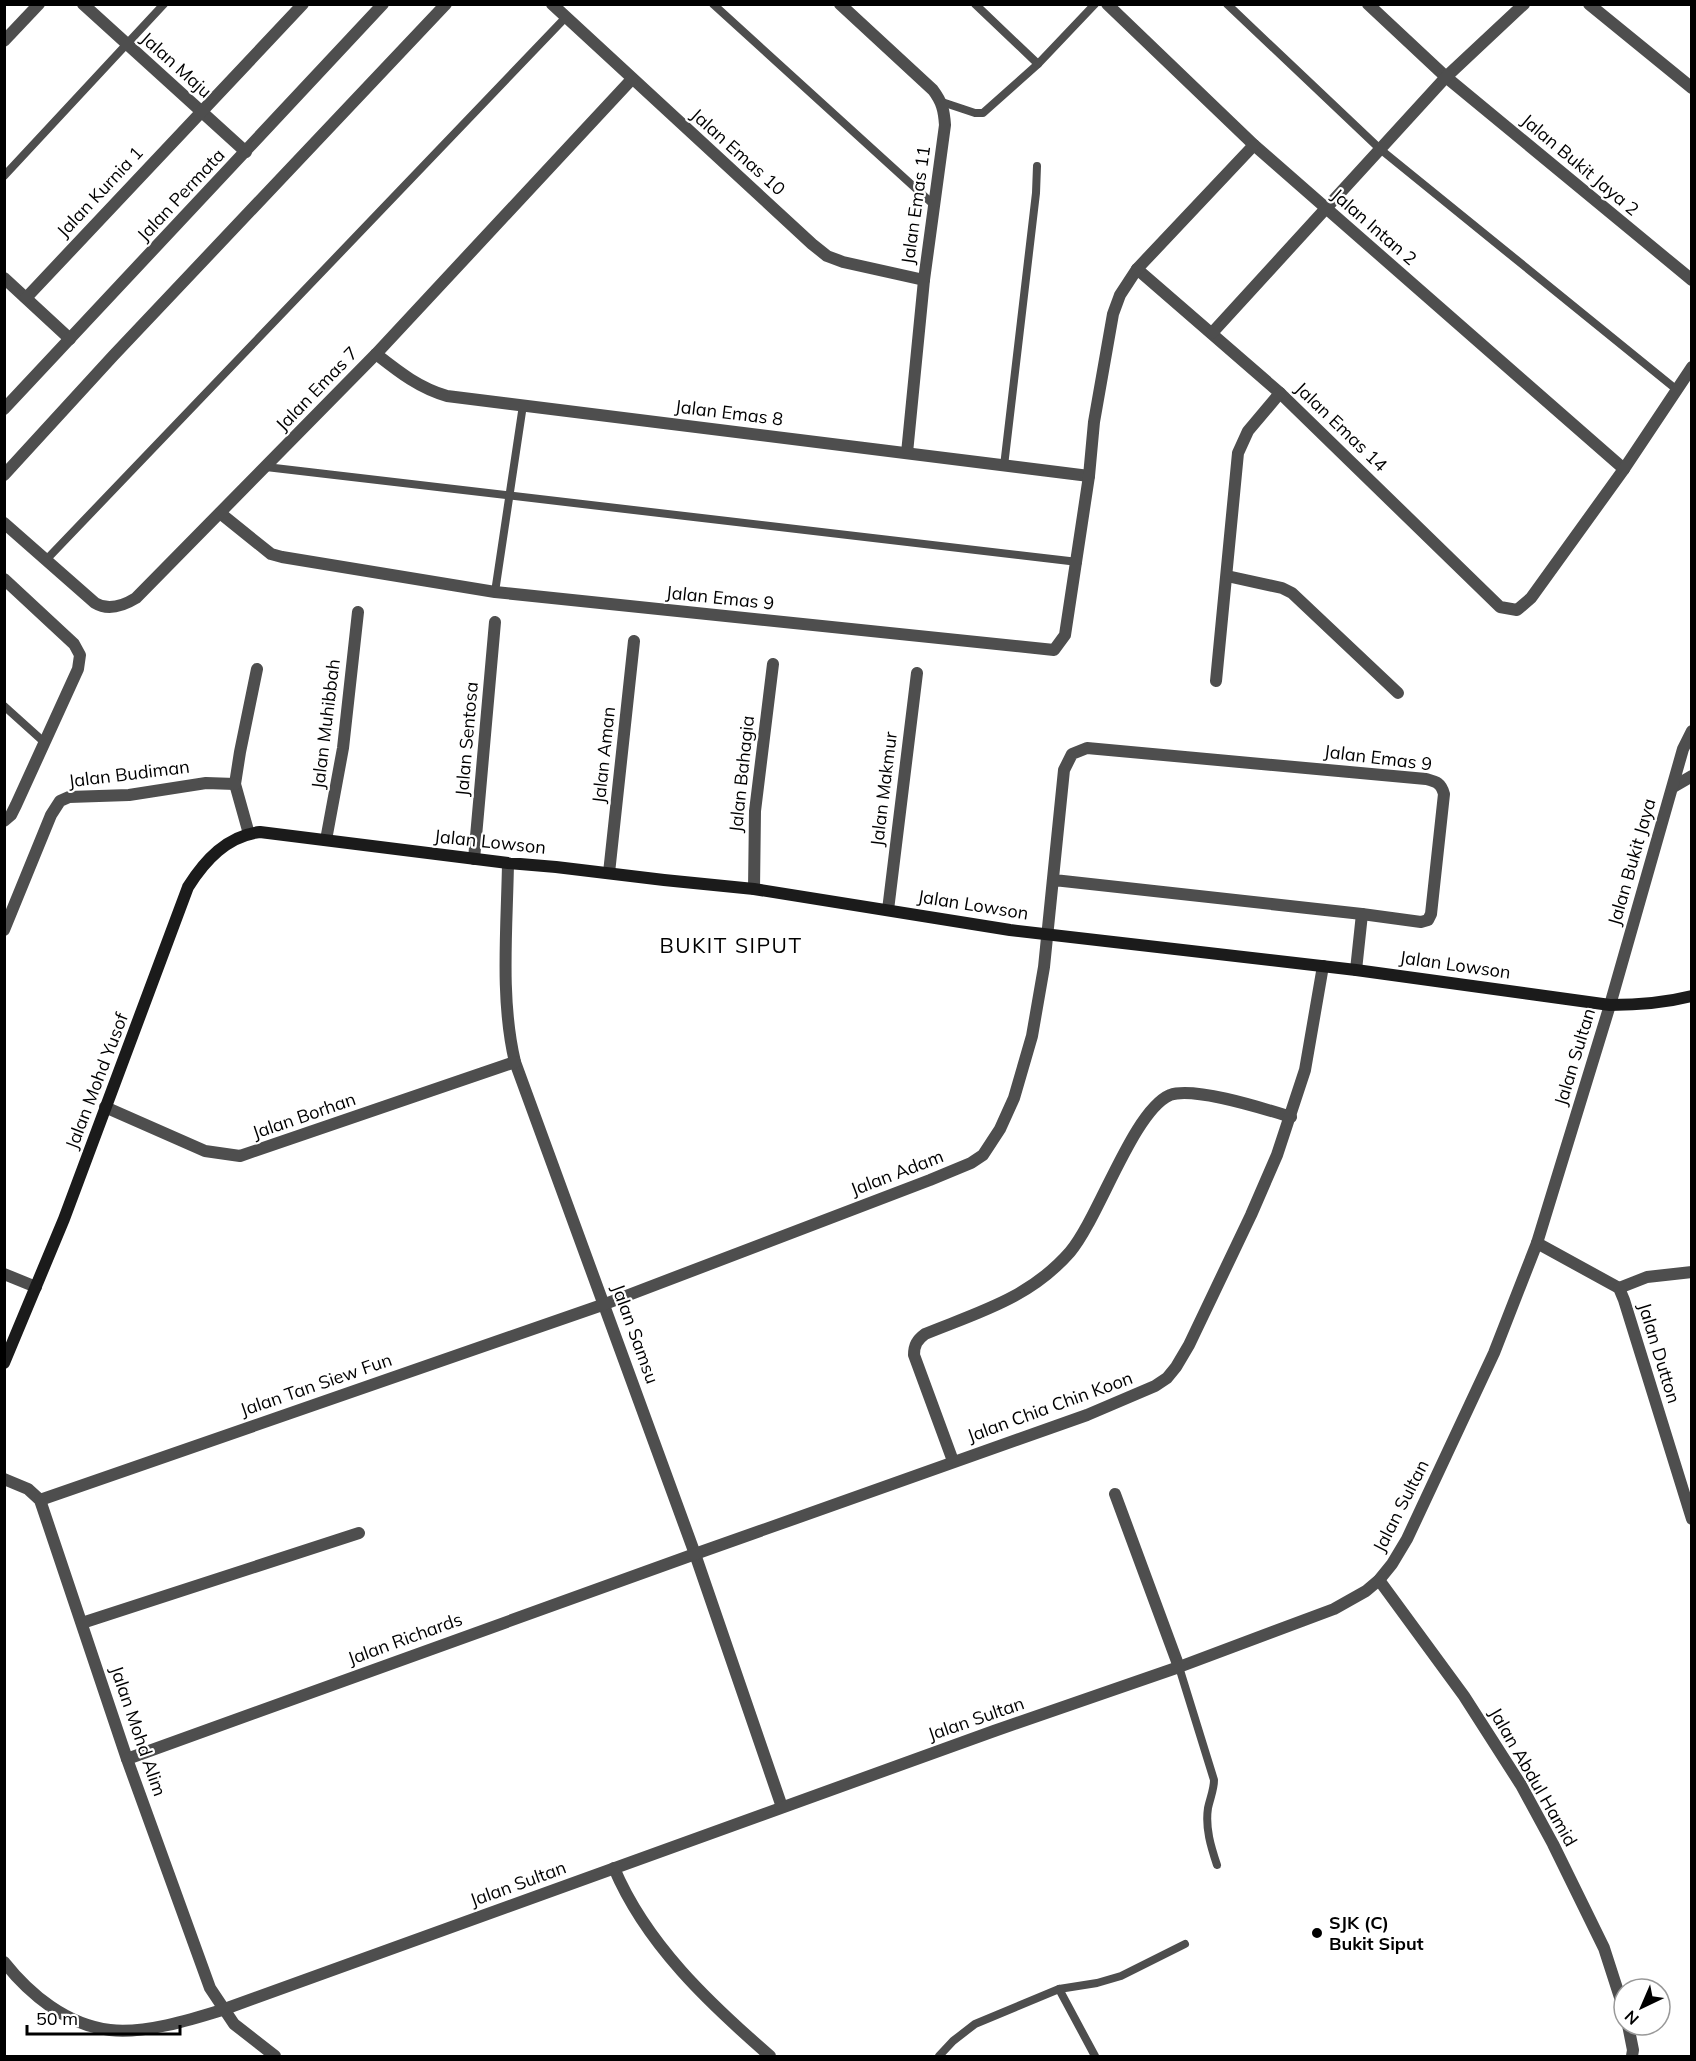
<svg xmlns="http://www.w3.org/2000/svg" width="1696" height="2061" viewBox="0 0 1696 2061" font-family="Mulish,sans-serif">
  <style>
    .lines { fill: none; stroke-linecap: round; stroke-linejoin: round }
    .lane { stroke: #4e4e4e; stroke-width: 8 }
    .street { stroke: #4e4e4e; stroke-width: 12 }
    .secondary { stroke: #1b1b1b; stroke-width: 12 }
    .poi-dot { fill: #000; stroke: #fff; stroke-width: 2 }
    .labels { text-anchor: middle; stroke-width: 4.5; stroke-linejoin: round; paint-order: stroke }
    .street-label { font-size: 18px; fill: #000; stroke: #fff }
    .poi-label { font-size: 18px; font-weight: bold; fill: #000; stroke: #fff; text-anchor: start }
    .quarter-label { font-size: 21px; letter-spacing: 1.5px; fill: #000; stroke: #fff }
  </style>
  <rect width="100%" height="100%" fill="#fff"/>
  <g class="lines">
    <!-- lane -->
    <g class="lane">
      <path d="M713,4L934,205"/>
      <path d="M975,4L1038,64"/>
      <path d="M1227,4L1380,149L1677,390"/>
      <path d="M942,102L975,113H983L1038,64L1095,4"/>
      <path d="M4,176L164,4"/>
      <path d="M1004,466L1036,193L1037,166"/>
      <path d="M266,467L1078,562"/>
      <path d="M46,560L566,17"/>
      <path d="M495,592L523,405"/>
      <path d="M4,706L44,742"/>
      <path d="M1179,1667L1214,1780C1214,1790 1210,1798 1208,1808C1205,1828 1211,1847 1217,1865"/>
      <path d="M1059,1989L1095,2056"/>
      <path d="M939,2056L953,2041L975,2024L1059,1989L1097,1983L1121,1976L1185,1944"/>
    </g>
    <!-- street -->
    <g class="street">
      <path d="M83,4L246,152"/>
      <path d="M552,4L812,244L827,256L843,262L924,280"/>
      <path d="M840,4L933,90C942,102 944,110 945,125L924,280L907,453"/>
      <path d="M1107,4L1254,145L1624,469"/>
      <path d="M1368,4L1446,77L1692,280"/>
      <path d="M1589,4L1692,88"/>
      <path d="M4,41L39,4"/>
      <path d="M1137,269L1280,393L1500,607L1517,610L1531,598L1624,469L1692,367"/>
      <path d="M4,278L70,339"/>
      <path d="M26,298L303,4"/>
      <path d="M1212,333L1446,77L1524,4"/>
      <path d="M376,354C399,372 419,388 447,396L1089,476"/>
      <path d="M4,409L383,4"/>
      <path d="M4,475L113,356L446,4"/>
      <path d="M220,513L271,554L282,557L495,592L1054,650L1065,635L1089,476L1094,422L1113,314L1120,295L1137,269L1254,145"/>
      <path d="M4,523L95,603C108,611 123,606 136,598L376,354L632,79"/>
      <path d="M1227,576L1282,588L1292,593L1398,693"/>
      <path d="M4,579L74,644L80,655L78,669L16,805L11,815L4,821"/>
      <path d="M1216,681L1238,453L1248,431L1280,393"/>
      <path d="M1673,787L1692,776"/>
      <path d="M249,834L235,784L240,752L257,669"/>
      <path d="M326,840L343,748L358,612"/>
      <path d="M474,859L495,622"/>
      <path d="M508,863C507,928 500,999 515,1062L695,1554L782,1807"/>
      <path d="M609,873L634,641"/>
      <path d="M754,889L755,811L773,664"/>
      <path d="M888,910L917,673"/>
      <path d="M4,930L51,815L60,801L69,797L129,795L206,783L235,784"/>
      <path d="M1356,970L1362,914"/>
      <path d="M105,1107L205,1151L240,1156L515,1062"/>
      <path d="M1537,1243L1619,1288L1624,1300L1692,1519"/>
      <path d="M4,1274L36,1287"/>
      <path d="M1619,1288L1647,1277L1692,1272"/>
      <path d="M953,1461L914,1355C914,1345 917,1340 925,1334C979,1312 1030,1298 1070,1252C1099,1218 1133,1111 1170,1095C1194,1086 1265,1109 1291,1117"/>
      <path d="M4,1479L28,1489L40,1500L127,1759L210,1988L234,2024L275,2056"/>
      <path d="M1115,1494L1179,1667"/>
      <path d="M40,1500L605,1304L930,1180L971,1163L983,1155L1000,1129L1014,1098L1032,1036L1044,967L1064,770L1072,754L1087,748L1426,779C1437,782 1441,783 1444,794L1431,914L1428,920L1421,922L1362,914L1054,880"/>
      <path d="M1379,1580L1464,1696L1521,1785L1553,1844L1604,1948L1624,2010"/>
      <path d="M82,1623L359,1533"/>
      <path d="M127,1759L695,1554L1087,1415L1155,1386L1167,1378L1176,1367L1189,1345L1251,1215L1277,1155L1305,1070L1323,966"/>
      <path d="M614,1868C646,1944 709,2003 770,2056"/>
      <path d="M4,1962C30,1995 67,2025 110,2030C144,2034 190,2020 222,2010L994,1731L1179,1667L1334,1609L1366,1591L1379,1580L1392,1564L1407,1539L1494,1353L1537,1243L1610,1005L1683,749L1692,731"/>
      <path d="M1628,2025L1633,2050L1632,2056"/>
    </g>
    <!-- secondary -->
    <path class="secondary" d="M4,1363L64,1219L188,887C205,860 227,836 260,832L508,863L556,867L664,880L754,889L1010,930L1356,970L1610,1005C1638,1005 1664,1003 1692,996"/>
  </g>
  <!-- markers -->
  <circle class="poi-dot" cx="1317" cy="1933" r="6"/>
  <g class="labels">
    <!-- street labels -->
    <g class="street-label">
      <text transform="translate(176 65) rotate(42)" y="6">Jalan Maju</text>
      <text transform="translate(738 152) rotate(42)" y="6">Jalan Emas 10</text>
      <text transform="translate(1580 165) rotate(40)" y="6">Jalan Bukit Jaya 2</text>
      <text transform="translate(100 192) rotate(-47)" y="6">Jalan Kurnia 1</text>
      <text transform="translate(181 195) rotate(-47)" y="6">Jalan Permata</text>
      <text transform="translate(916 205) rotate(-82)" y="6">Jalan Emas 11</text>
      <text transform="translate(1374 227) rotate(41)" y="6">Jalan Intan 2</text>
      <text transform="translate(317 389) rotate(-46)" y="6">Jalan Emas 7</text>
      <text transform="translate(729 413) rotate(7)" y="6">Jalan Emas 8</text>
      <text transform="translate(1341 427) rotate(44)" y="6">Jalan Emas 14</text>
      <text transform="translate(720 598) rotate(6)" y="6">Jalan Emas 9</text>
      <text transform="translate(326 724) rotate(-83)" y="6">Jalan Muhibbah</text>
      <text transform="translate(467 739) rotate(-85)" y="6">Jalan Sentosa</text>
      <text transform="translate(604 755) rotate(-84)" y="6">Jalan Aman</text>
      <text transform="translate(1378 758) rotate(7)" y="6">Jalan Emas 9</text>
      <text transform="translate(129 774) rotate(-7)" y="6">Jalan Budiman</text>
      <text transform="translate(742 774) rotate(-84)" y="6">Jalan Bahagia</text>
      <text transform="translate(884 789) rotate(-83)" y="6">Jalan Makmur</text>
      <text transform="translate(490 842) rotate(6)" y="6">Jalan Lowson</text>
      <text transform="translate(1632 862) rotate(-74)" y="6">Jalan Bukit Jaya</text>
      <text transform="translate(973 905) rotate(9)" y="6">Jalan Lowson</text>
      <text transform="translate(1455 965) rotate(8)" y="6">Jalan Lowson</text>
      <text transform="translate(1575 1057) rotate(-73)" y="6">Jalan Sultan</text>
      <text transform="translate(97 1081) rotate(-69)" y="6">Jalan Mohd Yusof</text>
      <text transform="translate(304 1116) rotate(-19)" y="6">Jalan Borhan</text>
      <text transform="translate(897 1173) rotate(-21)" y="6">Jalan Adam</text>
      <text transform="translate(635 1334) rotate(70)" y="6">Jalan Samsu</text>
      <text transform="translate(1659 1353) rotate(73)" y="6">Jalan Dutton</text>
      <text transform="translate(316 1385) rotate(-19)" y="6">Jalan Tan Siew Fun</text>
      <text transform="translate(1050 1407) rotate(-20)" y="6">Jalan Chia Chin Koon</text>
      <text transform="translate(1401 1506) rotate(-63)" y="6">Jalan Sultan</text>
      <text transform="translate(405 1639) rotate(-20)" y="6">Jalan Richards</text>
      <text transform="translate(976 1719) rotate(-19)" y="6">Jalan Sultan</text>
      <text transform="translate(138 1731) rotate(71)" y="6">Jalan Mohd Alim</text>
      <text transform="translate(1533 1777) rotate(60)" y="6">Jalan Abdul Hamid</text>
      <text transform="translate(518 1884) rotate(-20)" y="6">Jalan Sultan</text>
    </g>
    <!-- poi labels -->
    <g class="poi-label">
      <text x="1329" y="1929">SJK (C)<tspan x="1329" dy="21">Bukit Siput</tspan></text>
    </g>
    <!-- quarter labels -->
    <g class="quarter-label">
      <text x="731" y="953">BUKIT SIPUT</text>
    </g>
  </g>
  <!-- border -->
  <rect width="1696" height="2061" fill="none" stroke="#000000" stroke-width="12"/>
  <!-- north arrow -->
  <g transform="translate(1642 2007) rotate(224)"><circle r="28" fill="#ffffff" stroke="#999999" stroke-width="1.5"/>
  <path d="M0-4.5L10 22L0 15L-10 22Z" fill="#000000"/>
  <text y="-9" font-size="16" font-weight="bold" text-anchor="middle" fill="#000000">N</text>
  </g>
  <!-- scale -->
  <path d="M27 2025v9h153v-9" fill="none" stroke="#000000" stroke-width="3"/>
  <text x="36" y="2025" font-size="18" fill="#000000" stroke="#ffffff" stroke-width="4.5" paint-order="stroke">50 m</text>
</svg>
